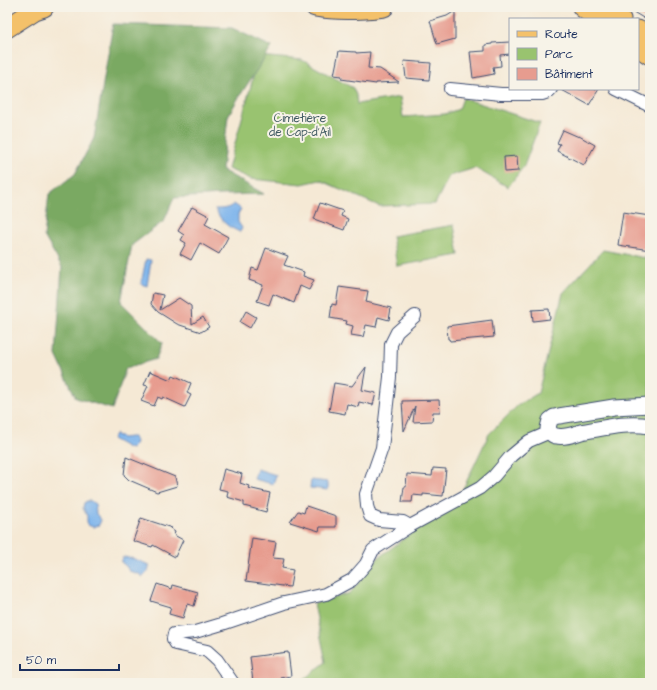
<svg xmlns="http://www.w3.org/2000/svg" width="657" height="690" viewBox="0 0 657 690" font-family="'Architects Daughter',sans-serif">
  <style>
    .green { fill: #99c36f; stroke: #5a7966 }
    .forest { fill: #7aa962; stroke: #4a6c60 }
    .water { fill: #7db4ec; stroke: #4c72a5 }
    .building { fill: #e79c8f }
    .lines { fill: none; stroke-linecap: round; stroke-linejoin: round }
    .minor-casing { stroke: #3c4b70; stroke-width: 14 }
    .tertiary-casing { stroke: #3c4b70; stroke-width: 17 }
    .primary-casing { stroke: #3c4b70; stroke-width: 21 }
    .minor { stroke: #fff; stroke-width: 12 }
    .tertiary { stroke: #fff; stroke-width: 15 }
    .primary { stroke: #f4c16a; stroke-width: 19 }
    .labels { text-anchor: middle; stroke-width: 4; stroke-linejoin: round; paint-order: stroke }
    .park-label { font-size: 12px; fill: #415b63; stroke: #f7f3e8 }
  </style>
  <rect width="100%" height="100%" fill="#f7f3e8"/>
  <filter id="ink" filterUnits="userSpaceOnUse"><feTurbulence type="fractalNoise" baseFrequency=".025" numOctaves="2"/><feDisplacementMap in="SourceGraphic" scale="8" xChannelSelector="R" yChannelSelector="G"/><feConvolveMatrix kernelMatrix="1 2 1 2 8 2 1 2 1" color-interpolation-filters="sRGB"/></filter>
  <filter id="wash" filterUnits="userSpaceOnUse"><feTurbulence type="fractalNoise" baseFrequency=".012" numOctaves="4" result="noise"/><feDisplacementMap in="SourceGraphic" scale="16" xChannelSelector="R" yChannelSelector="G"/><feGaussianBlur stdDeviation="0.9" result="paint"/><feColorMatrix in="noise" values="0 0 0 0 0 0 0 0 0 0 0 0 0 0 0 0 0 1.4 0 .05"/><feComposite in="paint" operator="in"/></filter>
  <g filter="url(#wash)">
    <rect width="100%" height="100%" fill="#f5e9d5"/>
    <!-- green -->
    <g class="green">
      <path d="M259,56L302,60L353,88L356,95L357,104L400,97L403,117L445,114L459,109L463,98L540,123L524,166L508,187L475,168L449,176L435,204L379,206L320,180L302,184L251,179L228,169Z"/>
      <path d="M454,225L459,255L397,266L392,236Z"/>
      <path d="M603,250L650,259V683H299L326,662L314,604L350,593L378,558L417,529L462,491L489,434L517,406L538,393L563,293Z"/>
    </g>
    <!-- forest -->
    <path class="forest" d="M113,24L232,28L272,47L239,97L228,116L222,170L264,194L222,195L174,198L164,221L132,245L121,302L162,343L156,359L126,368L112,409L76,398L56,355L62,267L44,236L49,194L75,174L94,138Z"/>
    <!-- water -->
    <g class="water">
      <path d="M234,204L241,209L238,214V222L242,228L240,232C226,226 222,222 215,209C223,209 228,209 234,204Z"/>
      <path d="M146,259L151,260L147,286L141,284Z"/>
      <path d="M115,434L122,438L130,437H134L136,442L134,446L131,449L128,448L112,439Z"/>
      <path d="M257,469L276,475L273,484L254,479Z"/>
      <path d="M311,480L328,482V490L310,488Z"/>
      <path d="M87,501H91L95,504L96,514L99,517L101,520L99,525L93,527L88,525L87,521V516L83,508L84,503Z"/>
      <path d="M124,557L135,559L149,565C150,570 146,574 143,577L139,574L129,571L126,566L121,562L122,558Z"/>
    </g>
    <g id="blocks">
      <!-- building -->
      <g class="building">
        <path d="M625,7H646L650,9V22Z"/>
        <path d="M455,11V39L437,44L430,21L447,16Z"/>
        <path d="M510,42V54L500,55L501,66L493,67L494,74L473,78L470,52L485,51V45L492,44V43Z"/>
        <path d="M339,51L356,52V53L370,52L368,68L380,69L399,82L376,83V84L341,79L342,76L334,75Z"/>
        <path d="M404,61L431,63L429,80L406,78Z"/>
        <path d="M560,89H599L589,105Z"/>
        <path d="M563,130L579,137V136L595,145L584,165L557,151L560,144L557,143Z"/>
        <path d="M517,156L518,171L505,172L504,157Z"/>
        <path d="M320,203L343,211L341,216L348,219L344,230L314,219Z"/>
        <path d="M192,207L209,216L205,224L228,237L219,254L200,243L191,260L180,254L186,243L181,240L184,235L178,231Z"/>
        <path d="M623,212L650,216V250L618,245Z"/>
        <path d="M266,248L288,256L284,265L304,272L303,276L314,280L309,290L300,286L294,303L273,294L269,305L257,301L263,285L249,280L252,268L258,270Z"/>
        <path d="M339,287L368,291L366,302L391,308L389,320L378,317L376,327L366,325L363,337L351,335L353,326L346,324L347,321L330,318L332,304L336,305Z"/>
        <path d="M153,293L163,295L160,310L179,298L191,306L192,324L203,317L209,327L201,332L177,324L158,312L151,304Z"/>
        <path d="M549,309L550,319L533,321L532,310Z"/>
        <path d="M246,311L256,317L250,328L240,322Z"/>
        <path d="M492,320L494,337L450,341L449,339H448L447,326Z"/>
        <path d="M366,367L362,390L376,393L373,405L359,402L358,407L347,404L345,414L329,411L334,383L352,386Z"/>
        <path d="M150,371L171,380L173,375L191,383L187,393L191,395L185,407L163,397L162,399L158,397L154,406L141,401L148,386L144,385Z"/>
        <path d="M439,400L440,412H433L432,421L413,422L415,406L404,431L402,401Z"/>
        <path d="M126,457L175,477L177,486L157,492L129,480L124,475Z"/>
        <path d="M433,468L446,469L443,496L423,494V496L413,495L412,502H402L404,487H406L407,474L432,476Z"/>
        <path d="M224,469L242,474L240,483L249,486L248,488L270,493L266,512L244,506V502L227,497L228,491L219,489Z"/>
        <path d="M306,506L336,516V527H320L319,531L290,522L298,511L304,513Z"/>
        <path d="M141,518L172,528L171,529L175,532L174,535L183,540L175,557L153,545L152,547L133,541Z"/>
        <path d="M252,538L276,542L273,558L284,559L282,568L293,570L290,587L246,581Z"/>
        <path d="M157,584L172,589L173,585L198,592L194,606L187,604L183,618L169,614L171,607L151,601Z"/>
        <path d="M288,652L291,676L281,678L282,683H263L262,681L253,682L250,657Z"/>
      </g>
    </g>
  </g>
  <g filter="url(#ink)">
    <use href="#blocks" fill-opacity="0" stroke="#3c4b70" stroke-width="1"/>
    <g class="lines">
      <!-- minor casing -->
      <g class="minor-casing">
        <g id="minor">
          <path d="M450,89L501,94H542L548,92L551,89"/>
          <path d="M616,89L650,106"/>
          <path d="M410,526L403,522L379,520L370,516L367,506L366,494L382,448L390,377L391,344L397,332L415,316"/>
          <path d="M233,683L217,660L207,651L176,644L173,639L174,634L195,632L222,624L284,603L326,594L352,580L366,564L373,550L410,526L480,488L494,476L511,456L529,441L550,432"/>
        </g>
      </g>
      <!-- tertiary casing -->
      <g class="tertiary-casing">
        <path id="tertiary" d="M650,405L614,407L559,416L554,417L550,420L548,428C550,432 552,436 557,436C565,438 574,434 581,432C605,428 625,422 650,426"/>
      </g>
      <!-- primary casing -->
      <g class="primary-casing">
        <g id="primary">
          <path d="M315,7C338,11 361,10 384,7"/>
          <path d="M582,7L597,19"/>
          <path d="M601,7L621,19"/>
          <path d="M7,28L35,10L44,7"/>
          <path d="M638,30L650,38"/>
          <path d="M638,47L650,55"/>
        </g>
      </g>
      <!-- minor -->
      <use href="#minor" class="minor"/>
      <!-- tertiary -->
      <use href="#tertiary" class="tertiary"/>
      <!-- primary -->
      <use href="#primary" class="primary"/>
    </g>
  </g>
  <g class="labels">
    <!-- park labels -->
    <g class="park-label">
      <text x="300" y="122">Cimetière<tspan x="300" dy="14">de Cap-d'Ail</tspan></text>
    </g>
  </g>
  <!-- margin -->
  <rect width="657" height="690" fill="none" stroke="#f7f3e8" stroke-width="24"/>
  <!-- legend -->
  <rect x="509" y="18" width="130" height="72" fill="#f7f3e8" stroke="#9fa5b1"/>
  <rect x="517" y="31" width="20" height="6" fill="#f4c16a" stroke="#9fa5b1"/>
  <text x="545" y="38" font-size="12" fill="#1b2f5e">Route</text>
  <rect x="517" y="48" width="20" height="12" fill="#99c36f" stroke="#9fa5b1"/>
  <text x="545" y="58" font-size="12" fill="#1b2f5e">Parc</text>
  <rect x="517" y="68" width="20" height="12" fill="#e79c8f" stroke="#9fa5b1"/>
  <text x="545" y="78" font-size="12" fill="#1b2f5e">Bâtiment</text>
  <!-- scale -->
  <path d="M20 664v6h99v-6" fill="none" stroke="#1b2f5e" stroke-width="2"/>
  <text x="26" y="664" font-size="12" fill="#1b2f5e" stroke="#f7f3e8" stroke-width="3" paint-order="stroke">50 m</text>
</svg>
